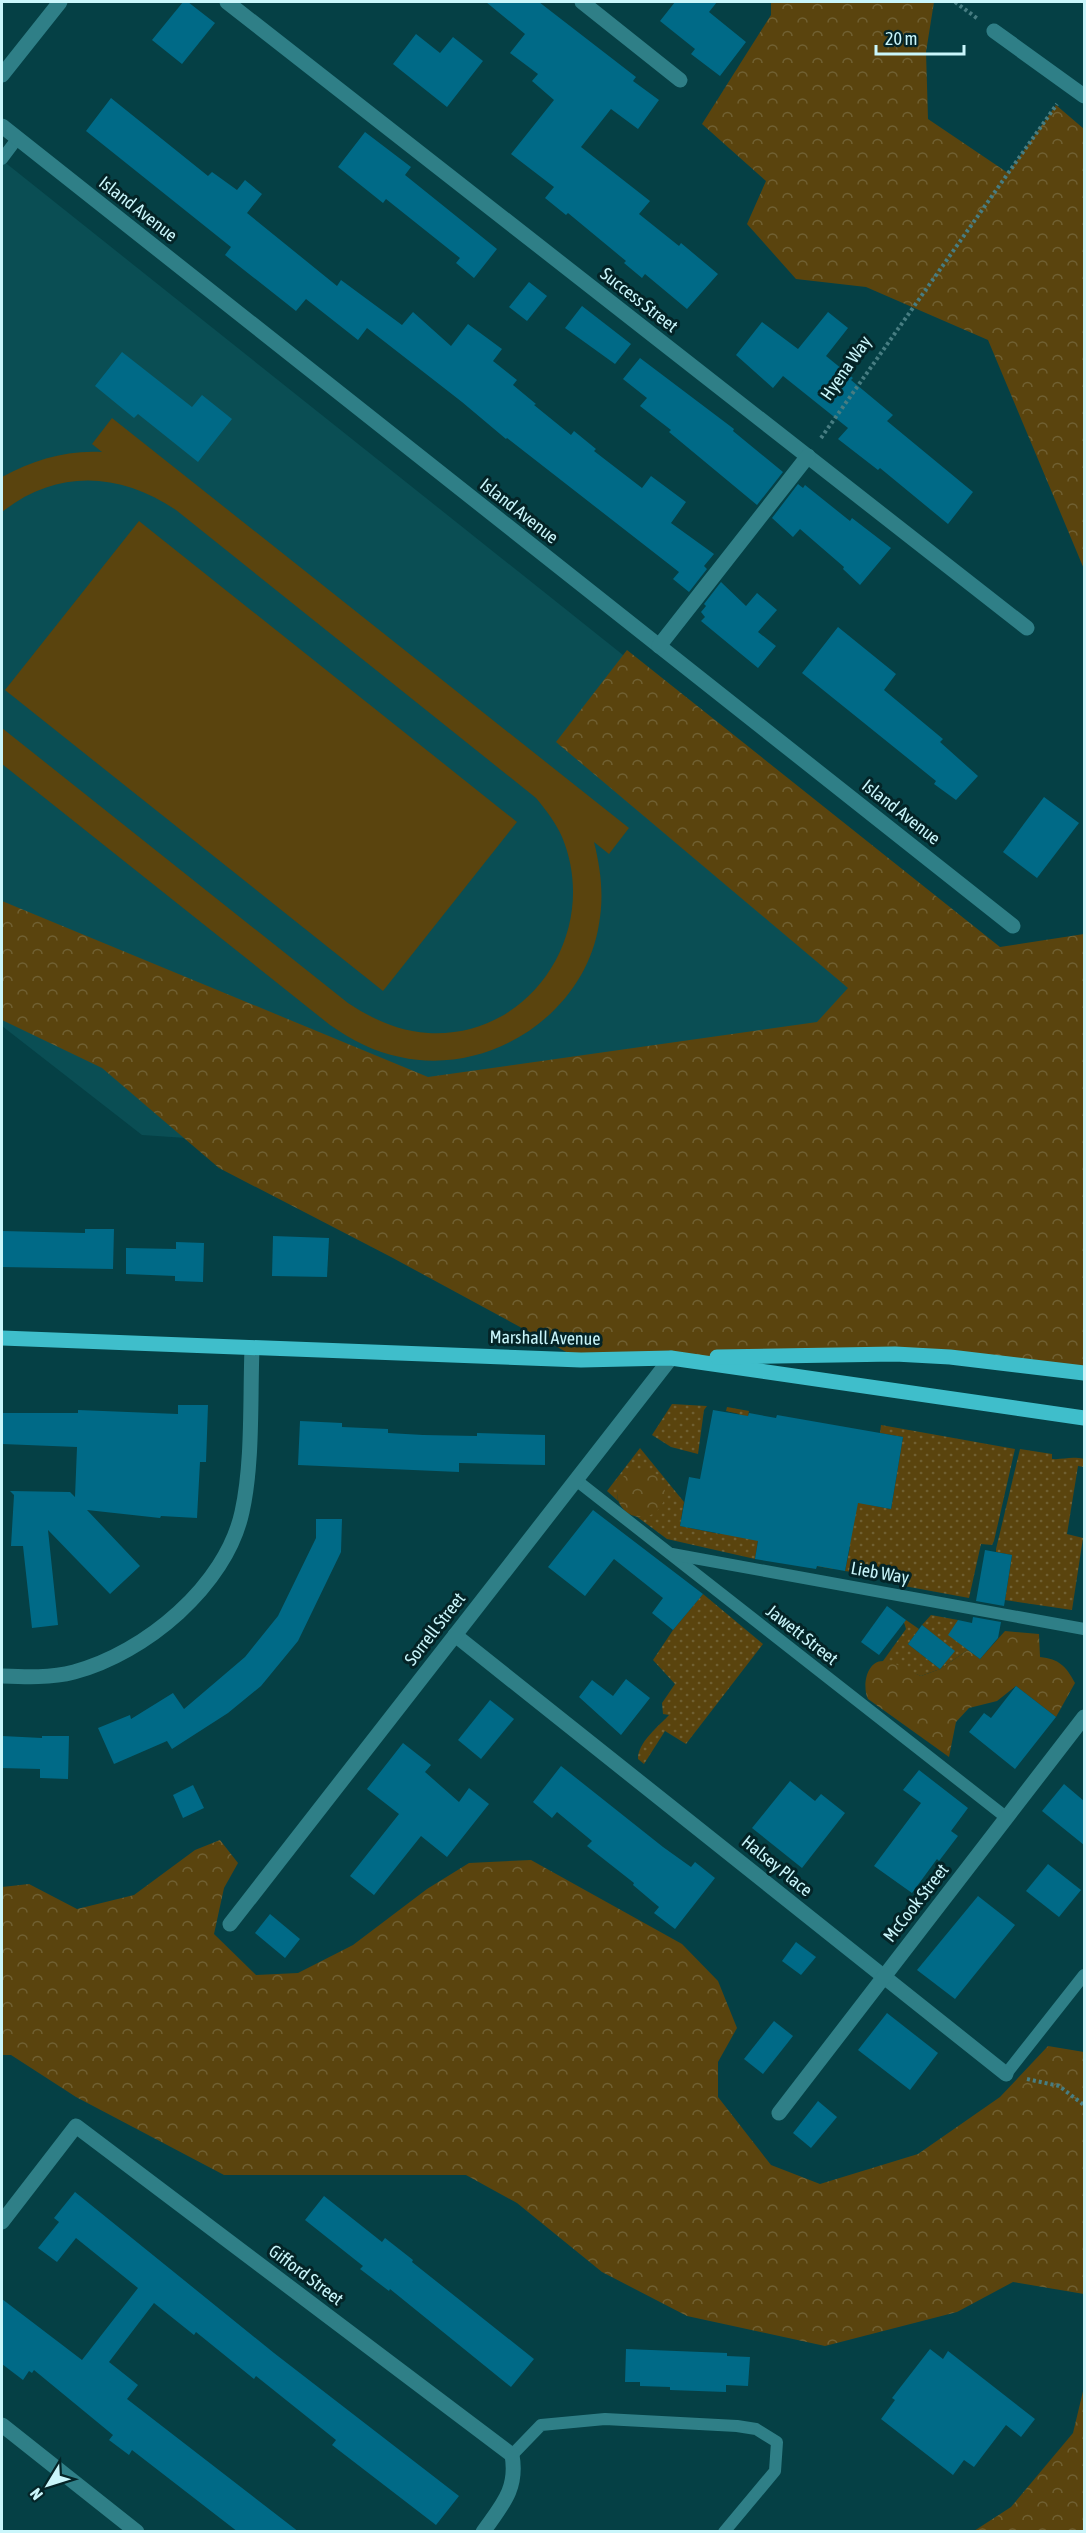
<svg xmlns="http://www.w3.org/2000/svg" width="1086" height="2533" viewBox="0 0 1086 2533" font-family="'Asap Condensed',sans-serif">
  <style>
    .built { fill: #0a4e54 }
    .grass { fill: url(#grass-dots) }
    .forest { fill: url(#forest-crowns) }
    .park { fill: #5a440e }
    .building { fill: #006a87 }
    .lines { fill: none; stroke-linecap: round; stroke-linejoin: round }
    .path { stroke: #477d82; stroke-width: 4; stroke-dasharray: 3 3; stroke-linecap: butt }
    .service { stroke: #2f7f87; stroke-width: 12 }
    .minor { stroke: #2f7f87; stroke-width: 15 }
    .primary { stroke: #3fbecb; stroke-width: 15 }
    .labels { text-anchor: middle; stroke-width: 6; stroke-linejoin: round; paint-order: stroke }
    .street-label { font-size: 18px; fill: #caf6fb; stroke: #042427 }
  </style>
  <defs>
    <pattern id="grass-dots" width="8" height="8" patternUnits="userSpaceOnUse" patternTransform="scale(1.5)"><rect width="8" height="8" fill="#5a440e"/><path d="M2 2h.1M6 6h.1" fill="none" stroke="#706032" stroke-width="1.8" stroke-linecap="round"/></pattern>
    <pattern id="forest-crowns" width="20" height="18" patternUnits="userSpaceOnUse" patternTransform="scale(1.5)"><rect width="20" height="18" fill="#5a440e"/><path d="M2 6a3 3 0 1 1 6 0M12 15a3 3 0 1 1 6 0" fill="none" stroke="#706032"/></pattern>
  </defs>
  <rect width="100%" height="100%" fill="#054045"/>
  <!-- built -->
  <path class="built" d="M2,160L993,950L801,1180L142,1135L2,1026Z"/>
  <!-- grass -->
  <g class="grass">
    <path d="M672,1404L707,1406L704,1410L698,1454L671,1447L652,1435Z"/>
    <path d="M727,1407L749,1411L739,1466L760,1528L755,1559L667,1539L636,1516H643L617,1493L618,1501L607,1491L640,1448L684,1502L680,1526L720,1534L739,1414L726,1411Z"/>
    <path d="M881,1425L1015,1449L994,1541L992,1545L981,1544L969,1598L904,1586L877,1576L845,1571L850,1547L838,1545L833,1569L817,1566L819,1524L872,1492L870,1505L891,1509L903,1437L880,1433Z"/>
    <path d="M1020,1449L1052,1454V1459C1063,1460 1070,1456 1084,1459V1467L1078,1466L1067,1534L1083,1538L1072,1610L1005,1600L1012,1555L996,1552V1549Z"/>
    <path d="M703,1594L763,1644L686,1744L665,1731L644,1764L638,1759C638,1742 658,1727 669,1715L663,1714L662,1703L675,1684L653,1660L673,1630Z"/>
    <path d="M931,1615L958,1620L955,1639L968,1650L940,1669L921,1676L883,1661L906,1629L904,1622L906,1620L919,1629L908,1644L940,1669L954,1651L922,1625Z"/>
  </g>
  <!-- forest -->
  <g class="forest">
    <path d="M771,2H934L926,52L928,119L1008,173L1056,105L1084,129V569L988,340L866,287L796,279L747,224L766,181L702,124L771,15Z"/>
    <path d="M627,650L1000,947L1084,934V1373L950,1357L581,1360L391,1257L219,1168L102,1068L2,1020V901L428,1077L817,1022L848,988L556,742Z"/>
    <circle cx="641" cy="1493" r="24"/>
    <path d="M1005,1631L1039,1634L1040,1657C1059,1659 1066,1666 1075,1683L1056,1717L1016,1686L997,1701L969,1708L956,1722L949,1757L868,1699C862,1687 866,1659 885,1661C896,1662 911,1672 921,1676L940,1669L968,1650L980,1659Z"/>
    <path d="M220,1840L238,1863L224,1888L214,1934L256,1975L298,1973L353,1945L427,1889L469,1863L531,1860L682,1944L718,1981L737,2028L718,2062V2097L771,2165L820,2184L918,2154L1000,2097L1048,2046L1084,2052V2294L1013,2282L957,2312L825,2346L687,2316L602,2272L517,2203L466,2175H224L76,2097L11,2055H2V1887L29,1884L77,1909L134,1895L195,1850Z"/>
    <path d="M1084,2387V2531H974L1011,2507L1073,2433Z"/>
  </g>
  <!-- park -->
  <g class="park">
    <path d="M112,418L629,828L609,854L594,842C601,870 604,896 599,924C585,1014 489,1077 400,1057C374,1052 352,1040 330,1025L2,764V728L348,1003C372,1019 398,1031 428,1033C532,1039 601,930 562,837C556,823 546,810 536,798L176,510C119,472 57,469 2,512V477C33,460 66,450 102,452L92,444Z"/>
    <path d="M139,521L517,822L383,991L5,690Z"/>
  </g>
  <!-- building -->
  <g class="building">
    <path d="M183,2H188L215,23L182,64L152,40Z"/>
    <path d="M486,2H539L636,77L633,81L659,100L638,129L611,109L581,147L650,201L639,214L679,246L681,243L718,274L687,309L645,274L642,278L624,263L626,261L568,213L566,215L545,198L554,187L511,154L554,100L532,81L538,74L510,53L525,34Z"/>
    <path d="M675,2H717L709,12L746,42L720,76L691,54L695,49L660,21Z"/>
    <path d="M416,34L440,53L453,37L483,61L447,107L393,64Z"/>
    <path d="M111,98L208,176L212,172L237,190L245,180L262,194L247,213L337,286L341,280L402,325L413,312L451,346L468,324L502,349L493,361L517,380L513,385L536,404L534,405L571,435L574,431L596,449L594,451L642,488L651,476L686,502L671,523L714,554L704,566L707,569L689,592L673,579L679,572L507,438L506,439L462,402L367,328L358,340L306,299L296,311L225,255L231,247L86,131Z"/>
    <path d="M365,132L411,167L405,175L497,249L474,278L456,263L460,258L386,199L383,203L338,167Z"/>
    <path d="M529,282L547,296L527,321L509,307Z"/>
    <path d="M582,306L631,344L615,364L565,328Z"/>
    <path d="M828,312L848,328L826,356L853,378L851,380L893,415L887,421L973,492L948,524L880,468L878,470L838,439L848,428L783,376L773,388L736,355L762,322L798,349Z"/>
    <path d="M122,352L192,407L202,395L232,419L198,462L138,414L134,418L95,386Z"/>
    <path d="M640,358L734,429L733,431L783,472L757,505L669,432L671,430L640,406L647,398L623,379Z"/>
    <path d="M798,484L803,488L805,485L850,521L852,518L891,548L860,585L843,569L844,567L800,529L793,537L772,518Z"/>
    <path d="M721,582L746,606L757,593L777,610L758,632L776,646L758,668L701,621L705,617L701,612L706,606L704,604Z"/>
    <path d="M838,627L896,674L884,690L943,739L940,742L978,776L956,800L934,784L936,781L802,673Z"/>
    <path d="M1044,797L1079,823L1037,878L1003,852Z"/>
    <path d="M85,1229H114L113,1269L2,1267V1231L85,1233Z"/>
    <path d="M273,1236L329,1238L327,1277L272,1276Z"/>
    <path d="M176,1242L204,1243L203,1282L175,1281V1276L126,1274V1248L176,1249Z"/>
    <path d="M178,1405H208L206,1462H200L197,1518L161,1516L160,1518L87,1510L140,1566L110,1594L48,1530L58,1625L32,1628L23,1546H11L14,1495L10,1491L70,1492L75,1497L77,1447L2,1444V1413H78V1410L178,1414Z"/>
    <path d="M713,1410L748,1416L749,1413L776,1418L777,1415L903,1437L891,1509L858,1503L845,1571L817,1566L816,1569L755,1559L758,1541L680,1526L689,1477L700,1479Z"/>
    <path d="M300,1421L342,1423V1427L388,1429V1433L423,1435L477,1436V1433L545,1435V1465L459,1463V1472L298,1465Z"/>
    <path d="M593,1510L703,1594L673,1630L652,1613L663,1598L614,1559L585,1596L548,1567Z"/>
    <path d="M316,1519H342L341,1552L298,1641L261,1686L228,1713L172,1749L167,1741L114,1764L98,1728L130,1715L131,1719L173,1693L184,1709L245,1657L278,1616L316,1538Z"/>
    <path d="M985,1550L1012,1555L1004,1606L976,1601Z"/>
    <path d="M887,1606L906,1620L879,1655L861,1642Z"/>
    <path d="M973,1617L1001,1622L998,1638L980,1659L948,1635L958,1620L972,1623Z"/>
    <path d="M922,1625L955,1651L940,1669L908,1644Z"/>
    <path d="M626,1679L650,1698L621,1735L579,1697L592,1680L613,1696Z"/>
    <path d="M1016,1686L1056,1717L1015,1769L969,1732L984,1713L991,1718Z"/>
    <path d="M490,1700L514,1719L481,1759L458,1740Z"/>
    <path d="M2,1736L42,1738V1736H69L68,1779L40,1778V1769L2,1768Z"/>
    <path d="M403,1743L431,1765L425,1772L459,1802L469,1788L489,1804L447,1857L421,1836L374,1895L350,1876L399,1814L367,1789Z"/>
    <path d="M561,1766L663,1847L691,1867L695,1862L715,1878L675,1929L654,1913L659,1907L633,1885L634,1883L587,1846L592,1841L557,1812L552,1818L533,1802Z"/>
    <path d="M919,1770L968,1808L951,1831L958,1836L939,1861L937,1859L912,1893L874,1866L921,1803L903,1790Z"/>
    <path d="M790,1781L815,1801L821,1794L845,1813L802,1868L752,1828Z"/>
    <path d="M1064,1784L1084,1801V1845L1042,1811Z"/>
    <path d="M193,1785L204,1808L183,1818L173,1795Z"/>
    <path d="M1048,1864L1081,1890L1059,1917L1026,1891Z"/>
    <path d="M978,1896L1015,1925L955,1999L917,1970Z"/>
    <path d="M270,1914L300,1939L285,1958L255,1933Z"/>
    <path d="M796,1942L816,1957L801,1975L782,1961Z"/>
    <path d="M887,2013L938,2053L910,2090L858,2050Z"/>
    <path d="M774,2021L793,2036L763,2074L744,2059Z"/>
    <path d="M818,2101L837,2117L811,2148L793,2133Z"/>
    <path d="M75,2192L274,2353L459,2496L436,2525L332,2445L336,2440L256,2376L254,2379L196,2332L194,2335L154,2303L109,2362L138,2385L127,2399L299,2532H238L132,2450L129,2455L109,2440L113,2435L34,2370L32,2373L29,2371L23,2380L2,2364V2299L82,2360L138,2288L76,2238L57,2262L38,2248L59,2222L54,2218Z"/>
    <path d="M324,2196L382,2242L385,2238L413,2260L412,2262L534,2359L511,2387L390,2289L389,2291L360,2269L363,2266L305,2220Z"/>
    <path d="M626,2349L727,2353V2356L750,2357L748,2386L726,2385V2392L670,2390V2387L640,2386V2382H625Z"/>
    <path d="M930,2349L943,2359L948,2351L1035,2419L1021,2437L1006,2425L974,2467L964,2460L953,2475L881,2419L895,2400L892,2398Z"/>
  </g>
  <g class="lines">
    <!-- path -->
    <g class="path">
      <path d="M955,2L978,19"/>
      <path d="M821,438L1057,104"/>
      <path d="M1027,2079L1059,2086L1084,2105"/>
    </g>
    <!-- service -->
    <g class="service">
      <path d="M2,159L17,139"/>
      <path d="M576,1480L1007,1818"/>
      <path d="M672,1554L1084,1629"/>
      <path d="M1006,2074L1084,1975"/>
      <path d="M512,2455L541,2425L605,2419L737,2426L756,2429L777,2442L775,2471L724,2532"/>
    </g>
    <!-- minor -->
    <g class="minor">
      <path d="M227,2L1027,628"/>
      <path d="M582,2L680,80"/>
      <path d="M994,31L1084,96"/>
      <path d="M2,75L60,2"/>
      <path d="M2,126L1013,926"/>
      <path d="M659,646L808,456"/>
      <path d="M455,1635L1006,2074"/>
      <path d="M2,1676C26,1677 51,1678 74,1672C145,1653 226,1586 242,1512C253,1463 250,1399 252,1348"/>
      <path d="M230,1924L671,1358"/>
      <path d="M779,2113L1084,1717"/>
      <path d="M2,2222L76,2126L512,2455C518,2489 502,2505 483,2532"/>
      <path d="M2,2425L137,2532"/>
    </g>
    <!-- primary -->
    <g class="primary">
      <path d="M2,1338L581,1360L671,1358L1084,1418"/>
      <path d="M717,1357L895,1354L950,1357L1084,1373"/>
    </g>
  </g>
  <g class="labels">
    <!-- street labels -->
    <g class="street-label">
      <text transform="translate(138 209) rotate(38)" y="6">Island Avenue</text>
      <text transform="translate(639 300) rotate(38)" y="6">Success Street</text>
      <text transform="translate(846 368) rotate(-55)" y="6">Hyena Way</text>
      <text transform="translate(519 511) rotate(38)" y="6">Island Avenue</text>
      <text transform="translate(901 812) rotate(38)" y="6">Island Avenue</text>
      <text transform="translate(545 1338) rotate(1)" y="6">Marshall Avenue</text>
      <text transform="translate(880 1573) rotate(10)" y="6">Lieb Way</text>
      <text transform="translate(435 1629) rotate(-52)" y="6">Sorrell Street</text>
      <text transform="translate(802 1635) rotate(38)" y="6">Jawett Street</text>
      <text transform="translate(777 1866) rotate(39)" y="6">Halsey Place</text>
      <text transform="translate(916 1903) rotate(-52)" y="6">McCook Street</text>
      <text transform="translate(306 2275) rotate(37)" y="6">Gifford Street</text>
    </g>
  </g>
  <!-- border -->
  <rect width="1086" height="2533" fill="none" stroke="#caf6fb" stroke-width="6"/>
  <!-- north arrow -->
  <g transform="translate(48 2485) rotate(232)" stroke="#042427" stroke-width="4.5" paint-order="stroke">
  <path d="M0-4.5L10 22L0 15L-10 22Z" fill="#caf6fb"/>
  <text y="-9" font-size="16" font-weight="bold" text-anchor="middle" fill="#caf6fb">N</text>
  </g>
  <!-- scale -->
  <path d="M876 45v9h88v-9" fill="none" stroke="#caf6fb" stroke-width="3"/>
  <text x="885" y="45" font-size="18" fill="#caf6fb" stroke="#042427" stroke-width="4.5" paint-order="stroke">20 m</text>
</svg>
